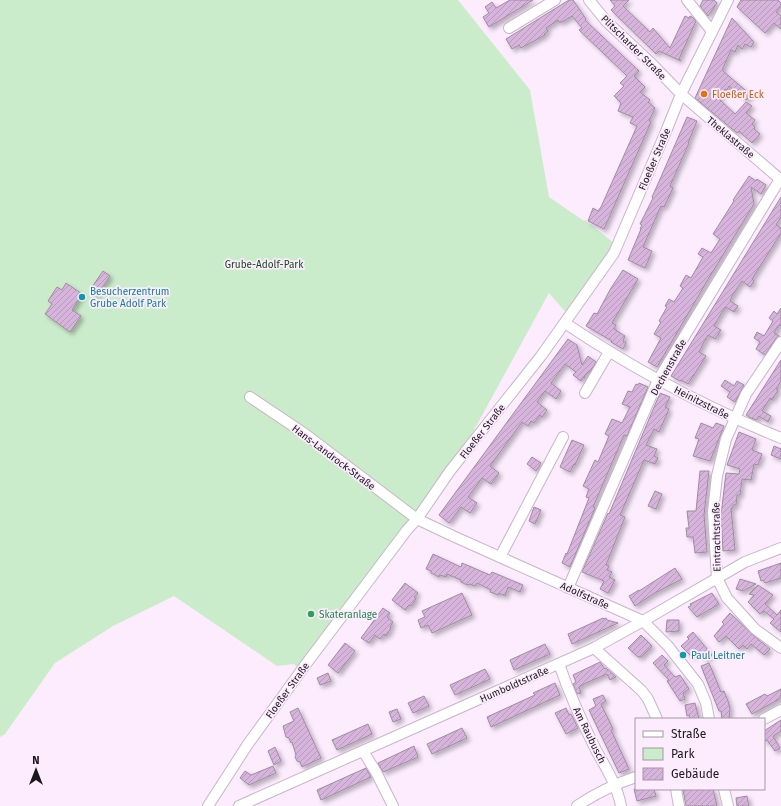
<svg xmlns="http://www.w3.org/2000/svg" width="781" height="806" viewBox="0 0 781 806" font-family="'Fira Sans',sans-serif">
  <style>
    .green { fill: #cbecca }
    .building { fill: url(#building-hatch); stroke: #9e8ca0; filter: url(#shadow) }
    .lines { fill: none; stroke-linecap: round; stroke-linejoin: round }
    .minor-casing { stroke: #c8b5ca; stroke-width: 12 }
    .minor { stroke: #fff; stroke-width: 10 }
    .food-dot { fill: #e8710a; stroke: #fcecfe; stroke-width: 1.5 }
    .culture-dot { fill: #0f9aa8; stroke: #fcecfe; stroke-width: 1.5 }
    .leisure-dot { fill: #2e9e5b; stroke: #fcecfe; stroke-width: 1.5 }
    .labels { text-anchor: middle; stroke-width: 3.5; stroke-linejoin: round; paint-order: stroke }
    .street-label { font-size: 10px; fill: #1e171e; stroke: #fcecfe }
    .food-label { font-size: 10px; fill: #c56008; stroke: #fcecfe; text-anchor: start }
    .park-label { font-size: 10px; fill: #144918; stroke: #fcecfe }
    .culture-label { font-size: 10px; fill: #0d838f; stroke: #fcecfe; text-anchor: start }
    .leisure-label { font-size: 10px; fill: #27864d; stroke: #fcecfe; text-anchor: start }
  </style>
  <defs>
    <pattern id="building-hatch" width="6" height="6" patternUnits="userSpaceOnUse"><rect width="6" height="6" fill="#d7b4db"/><path d="M-1 1l2-2M0 6l6-6M5 7l2-2" fill="none" stroke="#b89abc"/></pattern>
    <filter id="shadow"><feDropShadow dx="3" dy="3" stdDeviation="2" flood-color="#0004"/></filter>
  </defs>
  <rect width="100%" height="100%" fill="#fcecfe"/>
  <!-- green -->
  <path class="green" d="M0,0H458L530,90L549,197L584,221L585,220L614,243L610,253L568,315L549,293L462,452L416,511L299,670L294,664L277,666L174,596L113,626L55,663L5,734L0,737Z"/>
  <!-- building -->
  <g class="building">
    <path d="M510,0H533L489,27L483,17L489,13L485,7L492,2L496,8Z"/>
    <path d="M569,0H573L586,19L585,20L639,71L634,76L645,87L640,92L650,100L648,102L655,108L649,121L651,122L604,229L588,221L593,208L598,211L601,207L637,126L630,123L633,117L618,111L621,103L614,96L624,86L620,83L627,76L579,30L582,28L572,16L562,22H559L558,20L546,28L548,31L544,34L545,35L521,48L519,45L512,49L506,39Z"/>
    <path d="M610,0H629L623,6L650,32L653,28L670,48L685,16L689,18L690,16L692,17L696,21L679,59L681,61L659,51L656,54L611,10L615,6Z"/>
    <path d="M703,0H714L717,3L708,16L700,6Z"/>
    <path d="M741,0H778L781,3V6L776,12L781,16V29L774,23L765,33L737,7Z"/>
    <path d="M732,18L754,42L751,47L745,44L742,49L738,45L735,52L731,50L723,68V71L751,95L746,100L729,86L727,90L725,89L719,99L735,114L746,102L752,106L746,113L755,120L752,124L755,127L754,129L760,134L752,143L739,131L737,133L695,98Z"/>
    <path d="M687,117L697,121L688,143H689L670,186L673,188L664,207L661,206L643,247L652,251L645,268L628,260L641,229H640L642,225L640,224L653,198L652,197L661,177Z"/>
    <path d="M749,176L756,181L757,179L766,185L761,194L751,187L754,204L707,281L657,367L648,362L661,338L654,334L661,322L659,321L667,307L665,306L669,299L674,302L683,288L680,286L686,275L691,278L703,257L698,254L702,248L711,253L720,239L713,234L734,201L733,200Z"/>
    <path d="M781,197V217L776,225L781,228V233L752,279L754,281L750,287L742,281L732,296L730,301L738,306L734,312L726,307L722,312L714,326L721,330L715,339L708,335L704,342L699,352L706,356L688,384L681,380L680,381L671,376Z"/>
    <path d="M623,270L638,279L612,323L616,325L614,329L625,336L623,341L626,343L623,349L611,342L612,341L586,326L594,313L597,314L611,288Z"/>
    <path d="M103,271L110,276L97,295L90,290Z"/>
    <path d="M66,283L82,294L72,310L81,316L70,332L45,314L52,304L48,301L57,287L62,290Z"/>
    <path d="M781,308V326L779,325L774,333L779,336L776,338L765,355L756,349L760,342L754,338L757,332L764,336L773,321L769,318L774,311L777,314Z"/>
    <path d="M568,339L577,345L582,365L588,356L596,362L590,372H588L584,376L585,378L584,377L581,381L573,375L576,372L565,364L551,383L561,391L556,399L545,391L537,402L547,410L542,417L540,415L534,423L531,421L528,426L522,422L490,466L499,473L491,484L482,478L468,497L477,503L470,513L461,507L449,523L439,515Z"/>
    <path d="M781,360V381L776,389L778,390L772,400L770,398L762,411L771,416L768,422L759,416L756,420L749,417L746,415Z"/>
    <path d="M725,380L734,386L737,381L744,385L735,402L727,397L730,392L721,386Z"/>
    <path d="M639,383L648,387L627,436L624,435L593,507L595,508L570,567L562,563L566,553L567,554L589,498L586,497L589,489L583,486L595,460L598,462L606,443L609,436L605,434L612,419L622,423L630,407L622,404L628,391L632,392L636,384L638,385Z"/>
    <path d="M660,393L670,397L665,407L669,409L659,432L654,429L646,445L657,449L654,456L658,458L655,464L644,460L620,515L625,517L606,565L609,566L607,570L612,572L609,577L615,580L608,593L600,589L604,581L582,572L608,513L609,514Z"/>
    <path d="M701,423L713,428L716,423L724,426L710,461L693,456L699,439L695,438Z"/>
    <path d="M739,432L756,439L752,450L762,454L758,465L754,464L751,480L742,479L740,495H737L736,505H733V508H731L735,550L723,551L721,515L726,473L739,474L740,469L727,465Z"/>
    <path d="M572,440L584,445L575,465L574,464L570,472L560,467Z"/>
    <path d="M774,446L781,449V459L771,455Z"/>
    <path d="M532,457L541,463L536,471L527,464Z"/>
    <path d="M700,471H709L704,515L707,552L695,553L693,537H687L686,528H689L687,511H696Z"/>
    <path d="M655,491L662,494L656,509L648,506Z"/>
    <path d="M534,507L541,510L535,524L529,521Z"/>
    <path d="M433,554L461,567L462,563L490,575L492,572L523,585L520,592L508,587L505,596L499,593L498,595L490,592L491,590L477,583L475,586L470,584L467,585L461,582V580L447,574L446,577L440,575L439,577L431,573V571L426,569Z"/>
    <path d="M781,563V578L765,583L763,580L761,581L758,571Z"/>
    <path d="M675,568L682,579L653,594L635,606L629,596L639,590V591Z"/>
    <path d="M740,579L756,584L743,591L736,589Z"/>
    <path d="M405,583L418,593L414,597L416,599L411,606L409,605L405,610L392,600Z"/>
    <path d="M758,585L773,595L765,604L777,615L781,610V632L770,623L774,619L764,611L760,614L748,602L754,595L749,594Z"/>
    <path d="M462,593L472,615L432,633L428,625L421,628L418,620L425,617L422,611Z"/>
    <path d="M712,593L719,604L697,617L688,607L691,606L690,604Z"/>
    <path d="M383,608L390,613L387,617L393,622L390,627L391,628L386,636L384,634L380,639L375,635L369,643L361,638Z"/>
    <path d="M730,613L754,636L770,649L764,655L751,644L747,649L743,645L739,649L726,636L719,642L714,636L724,624L722,622Z"/>
    <path d="M603,618L604,619L606,618L607,620L618,623L572,644L568,634Z"/>
    <path d="M667,620H679V631L666,632Z"/>
    <path d="M693,632L712,655L706,660L698,651L692,657L681,646L689,639L687,637Z"/>
    <path d="M641,635L652,646L641,657H638L628,648Z"/>
    <path d="M345,643L355,651L338,673L328,665Z"/>
    <path d="M545,644L550,654L514,670L510,660Z"/>
    <path d="M662,655L668,661L664,665L675,677L680,675L689,689L683,693L685,699L680,701L667,681L669,680L653,663Z"/>
    <path d="M600,662L605,669L606,668L616,677L610,680L607,674L586,683L579,687L581,693L577,694L573,684L576,682L573,675Z"/>
    <path d="M709,663L721,692L724,691L728,701L730,709L729,719H722L721,711H719L701,666Z"/>
    <path d="M485,669L490,679L455,695L450,685Z"/>
    <path d="M328,673L331,681L320,685L317,678Z"/>
    <path d="M555,683L560,695L491,727L487,717L535,695L533,693Z"/>
    <path d="M781,689V698L752,714L746,704L765,694L767,696Z"/>
    <path d="M603,695L606,701L601,704L613,729L611,730L629,769L619,773L589,710L596,706L593,699Z"/>
    <path d="M424,696L429,706L413,713L408,703Z"/>
    <path d="M695,703L699,719H690L689,715L687,716L685,705Z"/>
    <path d="M298,708L321,758L302,767L300,762L297,761L295,757L296,755L292,742L291,743L289,738L286,737L283,726L294,721L290,712Z"/>
    <path d="M566,708L569,715L571,714L578,728L566,734L555,713Z"/>
    <path d="M397,709L401,719L393,722L389,712Z"/>
    <path d="M781,720V731L773,736L780,748L775,751L767,740L764,742V731Z"/>
    <path d="M368,724L372,734L337,750L332,740Z"/>
    <path d="M462,728L467,738L432,754L427,744Z"/>
    <path d="M414,746L418,757L383,772L378,763Z"/>
    <path d="M275,747L281,761L274,765L268,751Z"/>
    <path d="M273,766L276,773L249,785L240,778L245,771L251,775Z"/>
    <path d="M366,768L371,777L321,800L317,790Z"/>
    <path d="M634,789H654L656,796L637,801Z"/>
    <path d="M688,789H713L717,806H686L683,790Z"/>
    <path d="M747,796L749,806H737L736,798Z"/>
  </g>
  <g class="lines">
    <!-- minor casing -->
    <g class="minor-casing">
      <g id="minor">
        <path d="M589,0L606,21L652,64L681,94L781,180"/>
        <path d="M687,0L711,30"/>
        <path d="M509,28L555,0"/>
        <path d="M565,323C633,369 705,407 781,438"/>
        <path d="M781,342L746,394L726,439L717,476L713,512L717,578L727,598L755,629L781,648"/>
        <path d="M585,393L609,352"/>
        <path d="M250,397L305,434L417,519L455,537L643,621L668,646L698,684L706,703L709,719"/>
        <path d="M500,557L563,437"/>
        <path d="M568,588L658,380L780,179"/>
        <path d="M594,648L642,691L648,699L657,719"/>
        <path d="M559,664C569,693 582,722 596,750C606,768 617,785 621,806"/>
        <path d="M764,719L781,710"/>
        <path d="M363,751L376,772L393,806"/>
        <path d="M676,789L679,806"/>
        <path d="M724,789L728,806"/>
        <path d="M208,806L248,744L306,664L407,530L417,519L450,471L541,356L614,253L667,129L681,94L728,0"/>
        <path d="M239,806L594,648L643,621L745,562L781,548"/>
        <path d="M577,806C596,793 615,784 636,777"/>
      </g>
    </g>
    <!-- minor -->
    <use href="#minor" class="minor"/>
  </g>
  <!-- markers -->
  <circle class="food-dot" cx="704" cy="94" r="4"/>
  <g class="culture-dot">
    <circle cx="82" cy="297" r="4"/>
    <circle cx="683" cy="655" r="4"/>
  </g>
  <circle class="leisure-dot" cx="311" cy="614" r="4"/>
  <g class="labels">
    <!-- street labels -->
    <g class="street-label">
      <text transform="translate(634 47) rotate(45)" y="4">Plitscharder Straße</text>
      <text transform="translate(731 137) rotate(40)" y="4">Theklastraße</text>
      <text transform="translate(654 159) rotate(-67)" y="4">Floeßer Straße</text>
      <text transform="translate(668 367) rotate(-61)" y="4">Dechenstraße</text>
      <text transform="translate(702 402) rotate(27)" y="4">Heinitzstraße</text>
      <text transform="translate(482 431) rotate(-52)" y="4">Floeßer Straße</text>
      <text transform="translate(334 457) rotate(37)" y="4">Hans-Landrock-Straße</text>
      <text transform="translate(716 537) rotate(-91)" y="4">Eintrachtstraße</text>
      <text transform="translate(585 595) rotate(24)" y="4">Adolfstraße</text>
      <text transform="translate(514 684) rotate(-24)" y="4">Humboldtstraße</text>
      <text transform="translate(287 690) rotate(-54)" y="4">Floeßer Straße</text>
      <text transform="translate(590 735) rotate(64)" y="4">Am Raubusch</text>
    </g>
    <!-- food labels -->
    <g class="food-label">
      <text x="712" y="98">Floeßer Eck</text>
    </g>
    <!-- park labels -->
    <g class="park-label">
      <text x="264" y="268">Grube-Adolf-Park</text>
    </g>
    <!-- culture labels -->
    <g class="culture-label">
      <text x="90" y="295">Besucherzentrum<tspan x="90" dy="12">Grube Adolf Park</tspan></text>
      <text x="691" y="659">Paul Leitner</text>
    </g>
    <!-- leisure labels -->
    <g class="leisure-label">
      <text x="319" y="618">Skateranlage</text>
    </g>
  </g>
  <!-- legend -->
  <rect x="635" y="718" width="130" height="72" fill="#fcecfe" stroke="#a397a4"/>
  <rect x="643" y="731" width="20" height="6" fill="#ffffff" stroke="#a397a4"/>
  <text x="671" y="738" font-size="12" fill="#1e171e">Straße</text>
  <rect x="643" y="748" width="20" height="12" fill="#cbecca" stroke="#a397a4"/>
  <text x="671" y="758" font-size="12" fill="#1e171e">Park</text>
  <rect x="643" y="768" width="20" height="12" fill="url(#building-hatch)" stroke="#a397a4"/>
  <text x="671" y="778" font-size="12" fill="#1e171e">Gebäude</text>
  <!-- north arrow -->
  <g transform="translate(36 770)" stroke="#fcecfe" stroke-width="3" paint-order="stroke">
  <path d="M0-3L7 15L0 10L-7 15Z" fill="#1e171e"/>
  <text y="-6" font-size="11" font-weight="bold" text-anchor="middle" fill="#1e171e">N</text>
  </g>
</svg>
